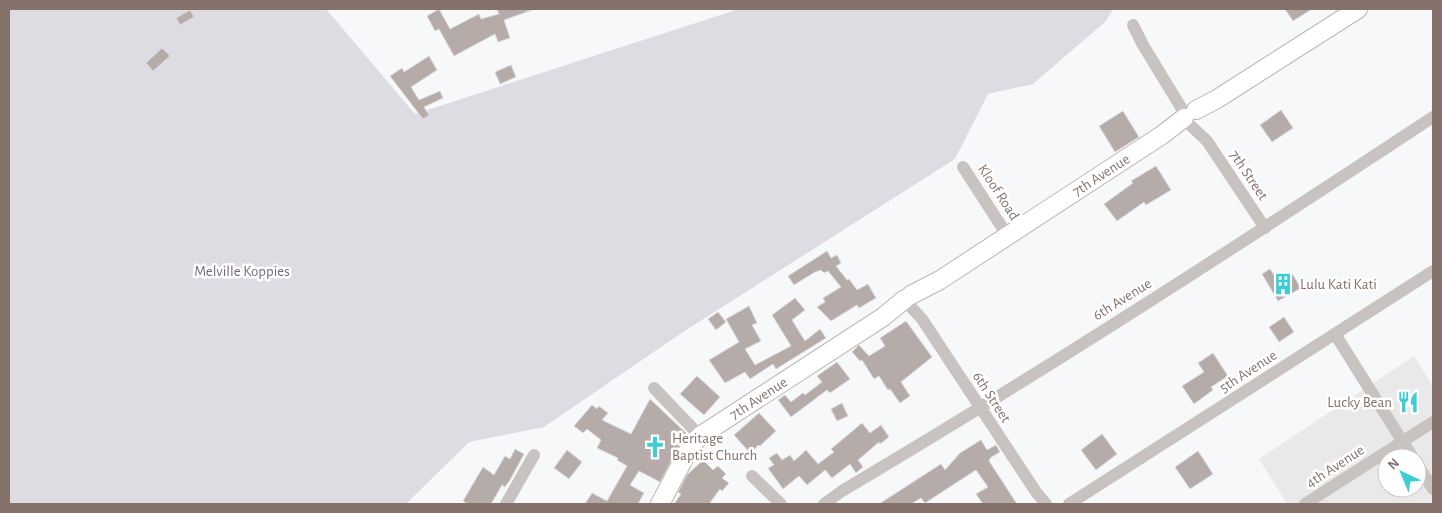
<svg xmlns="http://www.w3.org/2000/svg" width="1442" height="513" viewBox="0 0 1442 513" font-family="'Alegreya Sans',sans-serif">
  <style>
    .built { fill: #eae9ea; fill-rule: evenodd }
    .green { fill: #dedce3 }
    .building { fill: #b5aba9; stroke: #d9dadb }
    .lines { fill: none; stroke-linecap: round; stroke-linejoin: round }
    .secondary-casing { stroke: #bdb6b3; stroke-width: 20 }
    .street { stroke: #c8c3c1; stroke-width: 12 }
    .secondary { stroke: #fff; stroke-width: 18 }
    .labels { text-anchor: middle; stroke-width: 5; stroke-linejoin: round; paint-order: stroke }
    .street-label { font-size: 15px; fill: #85726b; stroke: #fff }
    .park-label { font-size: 15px; fill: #756a7d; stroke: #fff }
    .poi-label { font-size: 15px; fill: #85726b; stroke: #fff; text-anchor: start }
  </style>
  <rect width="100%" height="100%" fill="#f7f8f9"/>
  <!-- built -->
  <path class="built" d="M1414,356L1433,386V504H1287L1259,459ZM1387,458H1417V488H1387Z"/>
  <!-- green -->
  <path class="green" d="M9,9H326L415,114L739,9H1113L1106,21L1033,84L988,94L955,159L683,332L544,427L469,442L406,504H9Z"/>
  <!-- building -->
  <g class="building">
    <path d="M439,9L450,29L479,14L481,19L499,14L497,9L532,10L504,20L510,38L498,42L495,34L454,56L439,29L435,31L427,16Z"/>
    <path d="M1285,9H1312L1293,21Z"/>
    <path d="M190,10L194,17L180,25L176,18Z"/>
    <path d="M162,48L170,56L153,71L146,63Z"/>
    <path d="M429,56L437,70L411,87L419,100L440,91L443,98L424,107L429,115L423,119L390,76L402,68L404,72Z"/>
    <path d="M511,65L516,77L500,84L495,72Z"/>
    <path d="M1281,110L1293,128L1272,142L1260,125Z"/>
    <path d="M1123,111L1139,137L1115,152L1099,126Z"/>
    <path d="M1156,166L1171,190L1146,205L1144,202L1117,221L1104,204L1133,183L1131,181Z"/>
    <path d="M827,251L831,258L837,255L841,263L836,266L847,280L849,279L857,290L868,284L876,298L859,308L857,305L831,321L817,307L825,302L823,298L841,287L828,271L824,273L821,270L815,272L794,285L788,276Z"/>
    <path d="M1270,269L1277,279L1291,272L1301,288L1278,301L1262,274Z"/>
    <path d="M795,298L805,310L792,320L805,341L820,329L826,338L776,369L773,364L750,379L745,372L725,383L709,360L739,342L726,319L749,306L757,323L752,325L761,341L745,349L755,365L791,346L772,315Z"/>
    <path d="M718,312L726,322L716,330L708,319Z"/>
    <path d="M1284,317L1294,332L1279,342L1269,327Z"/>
    <path d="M906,321L932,357L901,382L910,396L900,403L890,389L888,390L879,376L874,379L862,360L860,361L852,352L859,345L869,356L885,346L880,338Z"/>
    <path d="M1213,353L1228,376L1211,387L1213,390L1194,404L1182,386L1204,372L1198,363Z"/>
    <path d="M837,362L850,379L830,393L827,390L791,417L778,400L785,395L791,402L803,393L805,395L822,382L817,376Z"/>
    <path d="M697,376L720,397L704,415L680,394Z"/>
    <path d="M650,399L687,434L681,442L660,482L639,471L630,485L644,493L638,504H585L592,493L607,501L627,466L617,460L618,458L597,448L601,440L587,429L583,433L574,426L592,405L597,409L599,406L608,413L602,420L631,434Z"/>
    <path d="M842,403L848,416L837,421L831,409Z"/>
    <path d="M759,413L776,431L760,446L758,445L751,454L734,435Z"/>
    <path d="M862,423L870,433L881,425L889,437L880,444L879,442L858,460L863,467L856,473L850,464L832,478L825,470L807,485L799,476L783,489L768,468L774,465L769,458L777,453L782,460L790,455L794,461L806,450L818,464L834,452L831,449Z"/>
    <path d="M1102,434L1117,454L1096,470L1081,450Z"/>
    <path d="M981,440L987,450L996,445L1000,452L990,458L989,461L1017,504H983L976,494L988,487L976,470L925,503L921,498L911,504H879L941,464L945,470L960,453Z"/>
    <path d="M515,449L524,454L510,480L505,487L502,485L491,504H468L463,501L483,467L494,475L505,456L510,459Z"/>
    <path d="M567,450L582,462L569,479L554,468Z"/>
    <path d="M1198,451L1213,474L1190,489L1175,467Z"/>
    <path d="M703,460L713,470L718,466L726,474L722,478L729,483L722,491L720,489L709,504H674L681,494L678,492L687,475Z"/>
  </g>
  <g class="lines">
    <!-- secondary casing -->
    <g class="secondary-casing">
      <g id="secondary">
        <path d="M1196,110L1217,99L1358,9"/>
        <path id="s1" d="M911,295L940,280L1162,135L1184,118"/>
        <path id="s2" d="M660,504L690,447L700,436L883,317L905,299"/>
      </g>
    </g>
    <!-- street -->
    <g class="street">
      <path d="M1133,25L1143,45L1185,114"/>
      <path d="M1189,124L1207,141L1265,228"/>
      <path d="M963,167L1007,235"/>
      <path d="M910,306L922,319L1036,492L1046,504"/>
      <path d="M1335,334L1413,458"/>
      <path d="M654,388L700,436"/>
      <path d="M1417,464L1433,489"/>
      <path d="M752,476L781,504"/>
      <path d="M506,504L534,455"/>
      <path d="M824,504L842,491C1043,372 1239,245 1433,117"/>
      <path d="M1069,504L1433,271"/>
      <path d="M1305,504L1433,422"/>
    </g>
    <!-- secondary -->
    <use href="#secondary" class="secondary"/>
  </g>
  <!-- icons -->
  <defs>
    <g id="building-bare" transform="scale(1.725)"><path d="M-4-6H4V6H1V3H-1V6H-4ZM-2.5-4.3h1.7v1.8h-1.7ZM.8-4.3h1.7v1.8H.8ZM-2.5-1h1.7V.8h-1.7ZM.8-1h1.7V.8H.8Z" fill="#3dcdd3" stroke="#fff" stroke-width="2.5" paint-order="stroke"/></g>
    <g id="restaurant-bare" transform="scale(1.725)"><path d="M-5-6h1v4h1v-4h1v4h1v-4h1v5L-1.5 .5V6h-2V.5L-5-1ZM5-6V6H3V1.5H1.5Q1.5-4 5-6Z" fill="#3dcdd3" stroke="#fff" stroke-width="2.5" paint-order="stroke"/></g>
    <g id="church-bare" transform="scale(1.725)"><path d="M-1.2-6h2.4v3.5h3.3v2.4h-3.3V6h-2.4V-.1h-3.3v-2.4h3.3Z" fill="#3dcdd3" stroke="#fff" stroke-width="2.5" paint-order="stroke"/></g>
  </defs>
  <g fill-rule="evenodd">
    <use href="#building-bare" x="1283" y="284"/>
    <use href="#restaurant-bare" x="1408" y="402"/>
    <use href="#church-bare" x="655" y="447"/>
  </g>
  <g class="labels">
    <!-- street labels -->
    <g class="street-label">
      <text dy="5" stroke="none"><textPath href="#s1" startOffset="225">7th Avenue</textPath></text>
      <text transform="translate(1249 175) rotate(56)" y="5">7th Street</text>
      <text transform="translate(999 192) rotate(57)" y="5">Kloof Road</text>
      <text transform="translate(1122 299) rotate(-32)" y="5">6th Avenue</text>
      <text transform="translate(1248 371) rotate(-33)" y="5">5th Avenue</text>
      <text transform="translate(992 397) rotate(57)" y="5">6th Street</text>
      <text dy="5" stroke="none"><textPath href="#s2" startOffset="149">7th Avenue</textPath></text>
      <text transform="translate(1335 466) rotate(-33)" y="5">4th Avenue</text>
    </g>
    <!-- park labels -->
    <g class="park-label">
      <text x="242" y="276">Melville Koppies</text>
    </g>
    <!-- poi labels -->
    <g class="poi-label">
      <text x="1300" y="289">Lulu Kati Kati</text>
      <text x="1392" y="407" text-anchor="end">Lucky Bean</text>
      <text x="672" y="443">Heritage<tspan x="672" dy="17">Baptist Church</tspan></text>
    </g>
  </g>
  <!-- border -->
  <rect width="1442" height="513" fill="none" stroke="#85726b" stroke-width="20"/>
  <!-- north arrow -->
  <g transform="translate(1402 473) rotate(316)"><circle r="24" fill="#ffffff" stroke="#cec7c4"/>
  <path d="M0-4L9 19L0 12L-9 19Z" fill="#3dcdd3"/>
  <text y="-8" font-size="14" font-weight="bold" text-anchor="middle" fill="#85726b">N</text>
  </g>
</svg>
